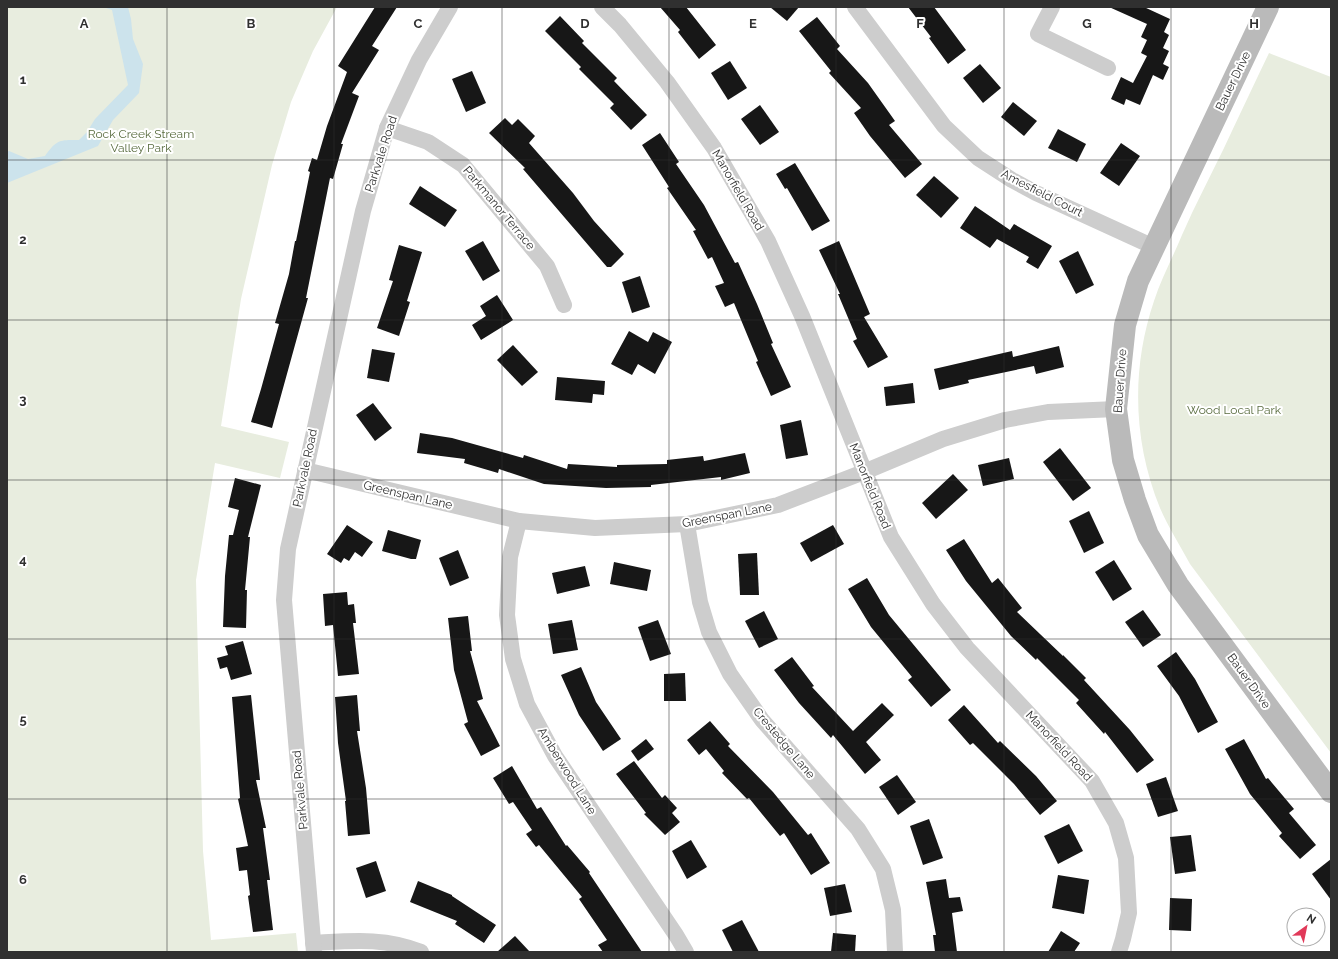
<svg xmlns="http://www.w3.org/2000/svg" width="1338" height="959" viewBox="0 0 1338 959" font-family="Raleway,sans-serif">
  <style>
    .green { fill: #e8eddf }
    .water { fill: #cce3ec }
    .building { fill: #171717 }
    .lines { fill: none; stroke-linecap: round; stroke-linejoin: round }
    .street { stroke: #cdcdcd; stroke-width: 16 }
    .secondary { stroke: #bababa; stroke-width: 22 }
    .grid { fill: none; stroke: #303030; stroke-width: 1; stroke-opacity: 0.55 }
    .labels { text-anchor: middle; stroke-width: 4; stroke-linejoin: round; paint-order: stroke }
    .street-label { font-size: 12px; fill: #303030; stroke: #fff }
    .park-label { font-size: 12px; fill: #586b3e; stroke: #fff }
    .grid-label { font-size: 13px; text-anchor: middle; font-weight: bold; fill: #303030; stroke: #fff; stroke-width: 4; stroke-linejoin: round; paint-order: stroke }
  </style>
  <rect width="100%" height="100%" fill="#fff"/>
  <!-- green -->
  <g class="green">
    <path d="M7,7H337L313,51L291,102L272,165L241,299L221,426L289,442L280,478L215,463L196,580L203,851L211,940L296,933L298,952H7Z"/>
    <path d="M1269,53L1331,77V753L1190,564C1180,545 1168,527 1160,508C1133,442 1131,369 1154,301C1161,279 1173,257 1182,235C1195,205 1210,177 1224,148C1239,116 1254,84 1269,53Z"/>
  </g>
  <!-- water -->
  <path class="water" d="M103,7H128L131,19L133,39L143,64L139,93L113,120L98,146L7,183V152L9,151L28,159L45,156C57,139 60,140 79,140L87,132L95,119L128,85L112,10Z"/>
  <!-- building -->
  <g class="building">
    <path d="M375,7H397L372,46L379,50L352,93L359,96L341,144H343L333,179L330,178L306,298H308L272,428L251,422L261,389L279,324L275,323L289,274L295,241H296L310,172L308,171L312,158L317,160L327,126L347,72L338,66Z"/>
    <path d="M660,7H686L716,45L699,59L678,32L680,30Z"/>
    <path d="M770,7H799L787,21Z"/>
    <path d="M908,7H934L966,50L948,64L929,38L931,37Z"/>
    <path d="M1109,7H1144L1170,19L1164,32L1169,35L1163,48L1169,51L1163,64L1169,67L1163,80L1153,75L1140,105L1126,99L1124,105L1111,99L1121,77L1133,83L1147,56L1141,53L1147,40L1141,37L1147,24Z"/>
    <path d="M560,16L584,41L582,43L617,78L614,81L647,115L631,130L610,108L614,104L579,69L581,67L545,31Z"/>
    <path d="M817,17L840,46L837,49L868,83L895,121L889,125L922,164L905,178L870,136L854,113L861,108L829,73L831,71L799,31Z"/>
    <path d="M730,61L747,88L728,100L711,73Z"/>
    <path d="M980,64L1001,88L983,103L963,78Z"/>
    <path d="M472,71L486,103L466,112L452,79Z"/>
    <path d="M1013,102L1037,121L1024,136L1001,117Z"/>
    <path d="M760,105L779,132L760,145L741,119Z"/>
    <path d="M505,118L512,125L518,119L535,136L529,143L573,193L594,221L624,254L611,267H607L523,169L525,168L489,133Z"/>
    <path d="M1058,129L1086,144L1077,162L1048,148Z"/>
    <path d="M660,133L679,162L676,164L704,205L735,263L738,262L757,304L773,343L771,344L791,387L771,396L756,362L758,361L734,303L725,307L715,286L724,283L712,257L708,259L693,231L696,230L667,188L669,187L642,145Z"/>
    <path d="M1121,143L1140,156L1119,186L1100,173Z"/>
    <path d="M795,163L830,221L812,231L787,188L785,189L776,174Z"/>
    <path d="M934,176L959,198L941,218L916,195Z"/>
    <path d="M420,186L457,210L445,227L409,204Z"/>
    <path d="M975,206L1010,230L1014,224L1052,246L1038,269L1026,262L1029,257L997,239L990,248L960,228Z"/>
    <path d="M483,241L500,271L483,281L465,251Z"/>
    <path d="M839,241L870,314L864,317L888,357L868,368L853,341L857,339L838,294H840L819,250Z"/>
    <path d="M399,245L422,252L407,301L410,302L399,336L377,328L393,281L389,280Z"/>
    <path d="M1078,251L1094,285L1076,294L1059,261Z"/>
    <path d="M640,276L650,307L632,313L622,282Z"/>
    <path d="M497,295L513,320L481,340L472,325L486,316L480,306Z"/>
    <path d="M629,331L648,342L653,332L672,342L655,374L638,364L632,375L611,364Z"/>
    <path d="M513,345L538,372L522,386L497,360Z"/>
    <path d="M1059,346L1064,367L1036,374L1034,366L968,380L969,383L939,390L934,369L1012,351L1013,357Z"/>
    <path d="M372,349L395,353L389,382L367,378Z"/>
    <path d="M557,377L605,381L604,395L593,394L592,403L555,400Z"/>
    <path d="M913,383L915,403L886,406L884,387Z"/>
    <path d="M373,403L392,428L375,441L356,415Z"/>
    <path d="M801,420L808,455L786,459L780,425Z"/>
    <path d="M420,433L452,438L523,458L524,455L567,469L568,464L617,467V465L667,464V460L703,456L704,461L745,453L750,473L721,480V477L651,485V487L606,488L544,484L499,469L498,473L464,463L465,459L417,453Z"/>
    <path d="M1060,448L1091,488L1073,501L1043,462Z"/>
    <path d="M1009,458L1014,479L983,486L978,465Z"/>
    <path d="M953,474L968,490L936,519L922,503Z"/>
    <path d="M235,478L261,485L248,537H250L245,590H247L246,628L223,627L225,576L229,535H233L239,510L228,507Z"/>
    <path d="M1089,511L1104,543L1084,553L1069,521Z"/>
    <path d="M347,525L373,542L362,557L355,552L349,561L344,558L341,563L327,554Z"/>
    <path d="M833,525L844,544L811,562L800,543Z"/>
    <path d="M388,530L421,540L416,559H411L382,551Z"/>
    <path d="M964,539L992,583L998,578L1022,608L1017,612L1063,656V655L1086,678L1084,680L1130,730L1154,760L1137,773L1105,732L1104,734L1076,703L1079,700L1037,658L1036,660L1011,636L966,581L946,550Z"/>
    <path d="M458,550L469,578L450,586L439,558Z"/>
    <path d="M757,553L759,595H740L738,554Z"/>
    <path d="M1114,560L1132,589L1113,601L1095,572Z"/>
    <path d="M614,562L651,570L647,591L610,584Z"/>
    <path d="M585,566L590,586L557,594L552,573Z"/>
    <path d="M867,578L889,615L951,690L931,707L908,680L912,677L871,627L848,589Z"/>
    <path d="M347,592L348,605L354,604L356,623H353L359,674L338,676L333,625L325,626L323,594Z"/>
    <path d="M1143,610L1161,635L1143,647L1125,622Z"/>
    <path d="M764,611L778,639L759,648L745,621Z"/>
    <path d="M468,616L472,651H470L483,699L477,701L500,746L481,756L464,724L468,722L454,670L448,618Z"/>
    <path d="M572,620L578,650L553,654L548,624Z"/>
    <path d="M658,620L671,654L650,661L638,627Z"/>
    <path d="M243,641L252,674L231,680L227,667L220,669L217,658L228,655L225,646Z"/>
    <path d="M1176,652L1195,679L1218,722L1198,733L1179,696L1157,666Z"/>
    <path d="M792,657L814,686L812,687L853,731L882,703L894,715L866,742L881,760L865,774L833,735L831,738L799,703L774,670Z"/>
    <path d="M581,667L596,702L621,739L603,751L579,715L561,675Z"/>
    <path d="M685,673L686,701H664V674Z"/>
    <path d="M251,695L260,780H256L266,828H263L270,880H267L273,930L253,932L248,896L250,895L247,870L239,871L236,848L248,846L238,799L240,798L232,697Z"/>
    <path d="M357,695L360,731H357L366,788L370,834L348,836L345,801H346L338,743L335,697Z"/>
    <path d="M964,705L998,743L1000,741L1036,776L1057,801L1040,815L1014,784L973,743L970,745L948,720Z"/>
    <path d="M710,721L730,744L728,746L773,792L808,835L811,833L830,863L811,875L784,833L780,836L749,798L747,799L722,773L724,771L706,749L699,755L687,740Z"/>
    <path d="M646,739L654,749L638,761L631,751Z"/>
    <path d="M1244,739L1266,779L1268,778L1294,809L1289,813L1316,845L1300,859L1279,836L1282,833L1250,794L1225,749Z"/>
    <path d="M634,761L662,798L665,795L677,808L672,813L680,822L665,835L644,814L646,813L616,774Z"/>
    <path d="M512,766L537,809L541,807L566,846L567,845L590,872L589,873L642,952H603L598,945L607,940L579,899L582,897L539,845L536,847L526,834L532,830L513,802L509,804L493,778Z"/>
    <path d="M897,775L916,802L898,815L879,787Z"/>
    <path d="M1166,777L1178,811L1158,817L1146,784Z"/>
    <path d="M929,819L943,858L923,865L910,826Z"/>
    <path d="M1069,824L1083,851L1058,864L1044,836Z"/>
    <path d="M1191,835L1196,871L1175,874L1170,837Z"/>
    <path d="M691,840L707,867L687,879L672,851Z"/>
    <path d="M1331,859V900L1312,874Z"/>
    <path d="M376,861L386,891L366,898L356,868Z"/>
    <path d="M1058,875L1089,880L1084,914L1052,908Z"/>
    <path d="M946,879L949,898L960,897L963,911L952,913L957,952H935L933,935H936L926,882Z"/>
    <path d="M418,881L452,895V896L496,925L484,943L455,924L457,921L410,902Z"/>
    <path d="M845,884L852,912L830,916L824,888Z"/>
    <path d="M1170,898L1192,899L1191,931L1169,930Z"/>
    <path d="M742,920L759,952H733L722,930Z"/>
    <path d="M1061,931L1080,943L1074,952H1048Z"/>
    <path d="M833,933L856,935L855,952H831Z"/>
    <path d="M515,936L530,952H497Z"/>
  </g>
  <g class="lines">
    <!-- street -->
    <g class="street">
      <path d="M602,7L620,25L667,82L714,148L768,241L802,316L891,537L933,604L967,648L1092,781L1116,823L1126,858L1129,913L1123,939L1119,952"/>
      <path d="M855,7L944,126L978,158L1012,180L1036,193L1154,247"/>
      <path d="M1052,7L1038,34L1108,68"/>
      <path d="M387,128L428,142L463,165L547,266L564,305"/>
      <path d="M305,470L519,521L595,528L687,524L778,505L864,472L943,439L1005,420L1048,412L1116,409"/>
      <path d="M519,521L510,557L507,615L513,659L527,704L555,756L676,935L686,952"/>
      <path d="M687,524L700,602L709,632L730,674L762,720L858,829L883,869L893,910L895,952"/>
      <path d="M313,943C350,941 385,937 421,952"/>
      <path d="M314,952L284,600L288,549L363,211L387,128L419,60L450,7"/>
    </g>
    <!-- secondary -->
    <path class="secondary" d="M1268,7L1138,281L1125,325L1116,409L1123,460L1135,500L1148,535L1178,585L1331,792"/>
  </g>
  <!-- grid -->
  <path class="grid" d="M167,7V952M334,7V952M502,7V952M669,7V952M836,7V952M1004,7V952M1171,7V952M7,160H1331M7,320H1331M7,480H1331M7,639H1331M7,799H1331"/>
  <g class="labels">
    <!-- street labels -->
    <g class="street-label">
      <text transform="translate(1233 81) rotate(-64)" y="4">Bauer Drive</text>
      <text transform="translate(381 154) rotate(-72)" y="4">Parkvale Road</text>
      <text transform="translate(738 190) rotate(60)" y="4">Manorfield Road</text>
      <text transform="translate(1042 193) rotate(27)" y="4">Amesfield Court</text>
      <text transform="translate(499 208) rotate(50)" y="4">Parkmanor Terrace</text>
      <text transform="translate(1120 381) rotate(-86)" y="4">Bauer Drive</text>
      <text transform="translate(305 468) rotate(-78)" y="4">Parkvale Road</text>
      <text transform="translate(870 486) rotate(68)" y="4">Manorfield Road</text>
      <text transform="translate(408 495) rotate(13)" y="4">Greenspan Lane</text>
      <text transform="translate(727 515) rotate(-11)" y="4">Greenspan Lane</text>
      <text transform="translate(1249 681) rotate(54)" y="4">Bauer Drive</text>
      <text transform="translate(784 743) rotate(50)" y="4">Crestedge Lane</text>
      <text transform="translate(1059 746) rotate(47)" y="4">Manorfield Road</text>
      <text transform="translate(567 771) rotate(58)" y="4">Amberwood Lane</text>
      <text transform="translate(300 790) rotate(-95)" y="4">Parkvale Road</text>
    </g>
    <!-- park labels -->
    <g class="park-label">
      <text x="141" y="138">Rock Creek Stream<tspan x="141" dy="14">Valley Park</tspan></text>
      <text x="1234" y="414">Wood Local Park</text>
    </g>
  </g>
  <g class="grid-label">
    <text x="84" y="28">A</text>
    <text x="251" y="28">B</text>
    <text x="418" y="28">C</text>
    <text x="585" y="28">D</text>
    <text x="753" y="28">E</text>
    <text x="920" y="28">F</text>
    <text x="1087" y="28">G</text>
    <text x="1254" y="28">H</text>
    <text x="23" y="84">1</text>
    <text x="23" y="244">2</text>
    <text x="23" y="404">3</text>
    <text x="23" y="564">4</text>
    <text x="23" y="724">5</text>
    <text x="23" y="884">6</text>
  </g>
  <!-- border -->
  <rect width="1338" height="959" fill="none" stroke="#303030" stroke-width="16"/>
  <!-- north arrow -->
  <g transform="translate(1306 927) rotate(33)"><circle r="19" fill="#ffffff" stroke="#acacac"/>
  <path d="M0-3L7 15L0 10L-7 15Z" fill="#e13959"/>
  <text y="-6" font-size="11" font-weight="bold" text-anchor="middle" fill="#303030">N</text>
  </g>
</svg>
